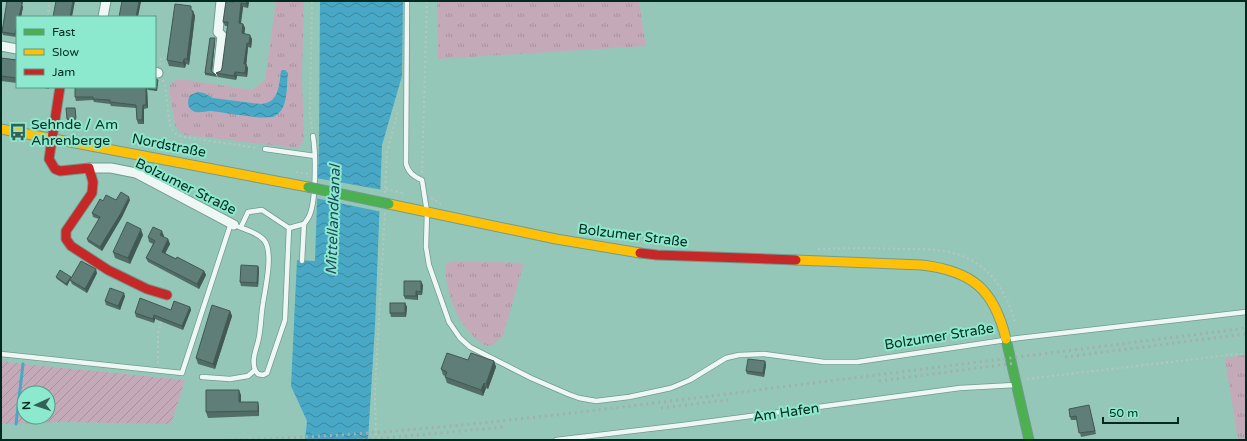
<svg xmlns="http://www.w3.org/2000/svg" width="1247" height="441" viewBox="0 0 1247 441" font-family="'Varela Round',sans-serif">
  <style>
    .grass { fill: url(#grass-tufts); fill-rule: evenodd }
    .garden { fill: url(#garden-furrows); fill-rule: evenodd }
    .water { fill: url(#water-waves) }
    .pier { fill: #94c7b8 }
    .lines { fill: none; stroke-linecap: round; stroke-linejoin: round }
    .stream { stroke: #48a8c5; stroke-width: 3 }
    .lane-casing { stroke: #729b8f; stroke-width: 6 }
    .street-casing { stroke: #729b8f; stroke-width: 11 }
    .fast-casing { stroke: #729b8f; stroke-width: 11 }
    .slow-casing { stroke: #729b8f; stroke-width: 11 }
    .jam-casing { stroke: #729b8f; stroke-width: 11 }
    .path { stroke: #b6c6c1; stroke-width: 2; stroke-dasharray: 2 3; stroke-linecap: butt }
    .lane { stroke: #eff7f4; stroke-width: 4.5 }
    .street { stroke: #eff7f4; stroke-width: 9 }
    .fast { stroke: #4caf50; stroke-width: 9 }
    .slow { stroke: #ffc107; stroke-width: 9 }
    .jam { stroke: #c62828; stroke-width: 9 }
    .rail { stroke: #a2afab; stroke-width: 3; stroke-dasharray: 2 4; stroke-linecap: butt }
    .fast-bridge-casing { stroke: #729b8f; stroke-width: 11; stroke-linecap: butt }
    .fast-bridge { stroke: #4caf50; stroke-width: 9 }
    .wall { fill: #526c66 }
    .shaded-wall { fill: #425853 }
    .building { fill: #5f7e77; stroke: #425853 }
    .labels { text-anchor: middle; stroke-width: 4; stroke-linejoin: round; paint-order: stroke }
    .poi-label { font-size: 14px; fill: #002a1f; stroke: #8de9cd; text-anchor: start }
    .street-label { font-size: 14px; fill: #002a1f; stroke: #8de9cd }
    .water-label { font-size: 15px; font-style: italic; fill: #1f4b61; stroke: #8de9cd }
  </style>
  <defs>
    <pattern id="grass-tufts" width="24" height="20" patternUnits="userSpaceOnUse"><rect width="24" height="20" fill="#c4aab9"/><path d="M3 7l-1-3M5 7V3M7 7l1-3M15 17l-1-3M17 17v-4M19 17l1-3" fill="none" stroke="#a7929f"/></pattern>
    <pattern id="garden-furrows" width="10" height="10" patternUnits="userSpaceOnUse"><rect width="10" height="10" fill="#c4aab9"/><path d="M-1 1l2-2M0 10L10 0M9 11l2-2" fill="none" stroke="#a7929f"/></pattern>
    <pattern id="water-waves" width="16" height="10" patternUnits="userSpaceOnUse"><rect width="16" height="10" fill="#48a8c5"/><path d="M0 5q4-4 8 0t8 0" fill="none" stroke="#3a899f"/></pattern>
  </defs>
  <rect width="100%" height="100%" fill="#94c7b8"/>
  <!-- grass -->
  <g class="grass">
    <path d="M276,1H304L302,78L304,137C303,143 302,146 296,148L185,135C180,132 177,130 175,125L169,88C171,82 174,80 181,79L252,90L265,80ZM281,71L288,73L285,104L273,117L211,111L200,112L209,95L213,98L261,104C279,103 279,85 281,71Z"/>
    <path d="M437,1H639L646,46L438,59Z"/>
    <path d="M453,261L524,263L503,336L492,346C489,346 485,346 483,344C479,343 476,338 473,336C454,317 446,290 445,264Z"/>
    <path d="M1246,355V440H1238L1225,358Z"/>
  </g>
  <!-- garden -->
  <path class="garden" d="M1,361L23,364L185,380L171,424L59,422L18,424H1ZM24,393H48V417H24Z"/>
  <!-- water -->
  <g class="water">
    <path d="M320,1H403L402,76L382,145L375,326L368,440H305L307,421L291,386L297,260L315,261L319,145Z"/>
    <path d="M282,70H285L288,73C286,89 289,110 273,117C254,119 231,113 211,111C205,111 199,114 193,111C187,108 187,101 190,95L198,92L204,93L213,98L261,104C279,103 279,85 281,71Z"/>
  </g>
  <!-- pier -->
  <path class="pier" d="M316,178L383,190L382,212L315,198Z"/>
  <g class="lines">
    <!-- stream -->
    <path class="stream" d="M16,424L23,364"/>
    <!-- lane casing -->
    <g class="lane-casing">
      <g id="lane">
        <path d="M407,1L406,164C409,173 413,176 422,180L427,212L426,247L429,265L449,322L460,338L470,347L531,378L568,394L579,398L596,401L629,397L671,388L690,380L726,358L739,355L764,354L824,362H857L1019,338L1246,312"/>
        <path d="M265,149L315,156"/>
        <path d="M241,227L248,212L262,210L289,228L285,320L267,373L263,375L258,374L255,370"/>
        <path d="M289,228L304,224C306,221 309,218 310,214C316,199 316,153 313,136"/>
        <path d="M302,261L304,224"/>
        <path d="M1,354L182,373L231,223"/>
        <path d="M202,377L230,379L248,376L255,370C251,358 257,349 259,337C261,326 261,315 263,303C265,289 274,252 264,240C258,233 247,230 239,227"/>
        <path d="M556,440L683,425L960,388L1015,385"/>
      </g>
    </g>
    <!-- street casing -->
    <g class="street-casing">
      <g id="street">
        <path d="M103,17L106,1"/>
        <path d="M1,46L17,49"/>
        <path d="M218,71L222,36L218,32L221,1"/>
        <path d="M155,72L158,73"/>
        <path d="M89,168H111L136,173L234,225"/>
      </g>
    </g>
    <!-- fast casing -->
    <g class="fast-casing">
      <path id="fast" d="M1006,339L1029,440"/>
    </g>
    <!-- slow casing -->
    <g class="slow-casing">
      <g id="slow">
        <path d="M1,129L308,187"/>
        <path d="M389,204L556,239L640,253"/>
        <path d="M796,260L922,265C972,271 994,289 1006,339"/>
      </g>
    </g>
    <!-- jam casing -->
    <g class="jam-casing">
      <g id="jam">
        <path d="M60,87L49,159L55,169L60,171L89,168L93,182L92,193L66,231V239L71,246L108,270L147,289L167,295"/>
        <path d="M640,253L657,255L796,260"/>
      </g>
    </g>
    <!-- path -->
    <g class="path">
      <path d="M47,17L50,1"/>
      <path d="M160,65L161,58H165"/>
      <path d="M163,80C169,94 166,120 173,131C176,135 180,136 184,137L258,148"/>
      <path d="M312,129L310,112L312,1"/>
      <path d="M297,173V172L309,174"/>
      <path d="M422,173L427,1"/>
      <path d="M386,189L403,193V196"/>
      <path d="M385,193L387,152L398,111"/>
      <path d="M431,198L441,204"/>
      <path d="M818,249C846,248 874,248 901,249C915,249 930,249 944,251C985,258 1005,286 1015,323"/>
      <path d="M158,363V333L162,320"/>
      <path d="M1027,379L1246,353"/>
      <path d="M376,440L375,389L385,213"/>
    </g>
    <!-- lane -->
    <use href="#lane" class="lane"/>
    <!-- street -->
    <use href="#street" class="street"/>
    <!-- fast -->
    <use href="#fast" class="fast"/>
    <!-- slow -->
    <use href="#slow" class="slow"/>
    <!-- jam -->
    <use href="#jam" class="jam"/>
    <!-- rail -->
    <g class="rail">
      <path d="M1065,357L1246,334"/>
      <path d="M879,381L1016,363"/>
      <path d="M661,408L728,400"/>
      <path d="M228,440C398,436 566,414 735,393C905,371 1076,350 1246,328"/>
      <path d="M357,440L397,437L504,427"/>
    </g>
    <!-- fast-bridge casing -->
    <g class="fast-bridge-casing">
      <path id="fast-bridge" d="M308,187L389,204"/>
    </g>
    <!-- fast-bridge -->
    <use href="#fast-bridge" class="fast-bridge"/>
  </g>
  <!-- wall -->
  <g class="wall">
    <path d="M7,1H23L22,5L23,7L21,17H17V34L16,37L3,35L2,32Z"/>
    <path d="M233,1H249L248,8L243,7L241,24H243L245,28L244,34L252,39L251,48L248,47L246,64L248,68L247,77L237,76L236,80L218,77L216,73L221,71L222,68L228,26H225L223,22Z"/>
    <path d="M193,10V11L195,16L189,65L186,64L185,68L169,66L167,60Z"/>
    <path d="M215,40L212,71V72L216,75L217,77L205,75V73Z"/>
    <path d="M1,58L17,60V83L1,81Z"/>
    <path d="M158,81L157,91L148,90L147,88Z"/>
    <path d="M39,87H49V89Z"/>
    <path d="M147,88L148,108L144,109V124H138L137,120L136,108L111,106L110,104L94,102L93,100L76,101L75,97Z"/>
    <path d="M76,110V120L67,121V119Z"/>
    <path d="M116,200H130L122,217L102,251L88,242L87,239L99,219L93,217L92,213L103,201Z"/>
    <path d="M143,235L130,264L115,258L113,252Z"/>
    <path d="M164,236L163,237L168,239L170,244L165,253L176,259L204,271L206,275L199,289L148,262L146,258L153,244L149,242L148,237Z"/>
    <path d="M258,266L259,270L258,287L241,286L240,282Z"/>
    <path d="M97,273L87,293L72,284L70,280Z"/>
    <path d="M56,277L71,278L67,286L57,279Z"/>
    <path d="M423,285L422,295H418V300L405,299L404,296Z"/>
    <path d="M125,296L120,310L106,305L105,301Z"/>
    <path d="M405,303L407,307L406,317H391L390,313Z"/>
    <path d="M190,307L191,310L183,330L155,319L154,323L136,317L135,313L171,310Z"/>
    <path d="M230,311L232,316L215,369L198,364L196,358Z"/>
    <path d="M468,360L494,361L496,367L488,389L486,388L483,396L447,383L445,377V376L443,375L441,369Z"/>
    <path d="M765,361L766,365L764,377L747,374L746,371Z"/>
    <path d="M241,395V402L259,407V416L208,418L206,412Z"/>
    <path d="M1090,409L1096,434L1081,437L1077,420H1071L1070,417Z"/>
  </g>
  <!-- shaded-wall -->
  <g class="shaded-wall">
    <path d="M21,1H23L22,5L23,7L21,17H19Z"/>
    <path d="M73,1H75L72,17H70Z"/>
    <path d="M139,1H141V2L138,17H136Z"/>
    <path d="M247,1H249L248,8L246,4Z"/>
    <path d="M241,3L243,7L240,27L239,23Z"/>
    <path d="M193,11L195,16L189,65L187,59Z"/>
    <path d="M17,24V34L16,37L15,34Z"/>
    <path d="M243,24L245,28L244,37L242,33Z"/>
    <path d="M250,35L252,39L251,48L249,44Z"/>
    <path d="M215,38V40L212,71L211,69Z"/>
    <path d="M247,43L248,47L246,68L244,64Z"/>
    <path d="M184,59L186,64L185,68L183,63Z"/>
    <path d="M246,64L248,68L247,77L245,73Z"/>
    <path d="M235,72L237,76L236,80L234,76Z"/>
    <path d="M158,80V81L157,91L156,90Z"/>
    <path d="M146,87H147V88L148,108L146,105Z"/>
    <path d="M143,105L144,109V124L142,120Z"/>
    <path d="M129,197L130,200L122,217L102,251L100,247Z"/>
    <path d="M141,229L143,235L130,264L128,258Z"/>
    <path d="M162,231L164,236L162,240L160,235Z"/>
    <path d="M168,239L170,244L164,256L162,252Z"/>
    <path d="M258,266L259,270L258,287L257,283Z"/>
    <path d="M96,269L97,273L87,293L85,289Z"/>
    <path d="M204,271L206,275L199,289L197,284Z"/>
    <path d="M71,277V278L67,286L66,284Z"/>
    <path d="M421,281L423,285L422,295L421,292Z"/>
    <path d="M416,291L418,295V300L416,296Z"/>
    <path d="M124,293L125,296L120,310L118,306Z"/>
    <path d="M405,303L407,307L406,317L405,313Z"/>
    <path d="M190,307L191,310L183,330L182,326Z"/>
    <path d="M230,311L232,316L215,369L213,364Z"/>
    <path d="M154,315L155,319L154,323L153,319Z"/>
    <path d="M494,361L496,367L488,389L486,384Z"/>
    <path d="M765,361L766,365L764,377L763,373Z"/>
    <path d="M484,383L486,388L483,396L481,390Z"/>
    <path d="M239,390L241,395V407L239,402Z"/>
    <path d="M258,402L259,407V416L258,411Z"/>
  </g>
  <!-- building -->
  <g class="building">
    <path d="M7,1H21L22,4L19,17H17V24L15,34L2,32Z"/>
    <path d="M56,1H73L70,17H53Z"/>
    <path d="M122,1H139L136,17H119Z"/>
    <path d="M226,1L233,2V1H247L246,4L241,3L239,23L243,24L242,33L250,35L249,44L247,43L244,64H246L245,73L235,72L234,76L216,73L221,71L222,68L228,22H223Z"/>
    <path d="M175,4L191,6V10L193,11L187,59H184L183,63L167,60Z"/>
    <path d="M210,38H215L211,69L212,72L216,75L205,73Z"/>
    <path d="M1,58L17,60V78L1,76Z"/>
    <path d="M155,79L158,80L156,90L147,88V87H155Z"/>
    <path d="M75,87H146V105H143L142,120H137L136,105L110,102V100L93,99V97H75Z"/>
    <path d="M66,108H75L76,118L67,119Z"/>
    <path d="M121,192L129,197L121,213L100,247L87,239L100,217L92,213L100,199L103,201L106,195L116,200Z"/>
    <path d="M127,222L141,229L128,258L113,252Z"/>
    <path d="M153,227L162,231L160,235L168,239L162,252L176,259L177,257L204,271L197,284L146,258L155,241L148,237Z"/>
    <path d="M81,261L96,269L85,289L70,280Z"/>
    <path d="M241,265L258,266L257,283L240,282Z"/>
    <path d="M60,270L71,277L66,284L56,277Z"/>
    <path d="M404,281H421V292L416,291V296H404Z"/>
    <path d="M110,288L124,293L118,306L105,301Z"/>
    <path d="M140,298L171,310L174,301L190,307L182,326L154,315L153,319L135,313Z"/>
    <rect x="390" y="303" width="15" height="10"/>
    <path d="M212,305L230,311L213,364L196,358Z"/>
    <path d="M447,353L468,360L471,353L494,361L486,384L484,383L481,390L445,377L447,372L441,369Z"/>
    <path d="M748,359L765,361L763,373L746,371Z"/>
    <path d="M206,390H239V402H258V411L206,412Z"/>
    <path d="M1089,405L1095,431L1079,433L1076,416L1070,417L1069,409Z"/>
  </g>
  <!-- icons -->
  <defs>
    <g id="bus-bare" transform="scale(1.38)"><path d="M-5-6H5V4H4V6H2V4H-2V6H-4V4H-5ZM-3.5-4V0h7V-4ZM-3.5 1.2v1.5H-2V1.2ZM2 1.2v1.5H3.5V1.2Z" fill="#346155" stroke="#8de9cd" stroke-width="2.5" paint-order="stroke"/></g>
  </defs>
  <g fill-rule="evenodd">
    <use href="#bus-bare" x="18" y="132"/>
  </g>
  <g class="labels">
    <!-- poi labels -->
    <g class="poi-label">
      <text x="31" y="129">Sehnde / Am<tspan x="31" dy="16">Ahrenberge</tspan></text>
    </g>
    <!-- street labels -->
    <g class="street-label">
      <text transform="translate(169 145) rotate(11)" y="5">Nordstraße</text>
      <text transform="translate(186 186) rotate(26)" y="5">Bolzumer Straße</text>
      <text transform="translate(633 235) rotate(7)" y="5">Bolzumer Straße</text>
      <text transform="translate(939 336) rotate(-9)" y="5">Bolzumer Straße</text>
      <text transform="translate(786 412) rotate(-8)" y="5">Am Hafen</text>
    </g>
    <!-- water labels -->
    <g class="water-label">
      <text transform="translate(333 220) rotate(-88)" y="5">Mittellandkanal</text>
    </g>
  </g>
  <!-- border -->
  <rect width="1247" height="441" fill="none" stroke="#002a1f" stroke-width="4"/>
  <!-- legend -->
  <rect x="16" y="16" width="140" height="72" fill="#8de9cd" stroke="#559d87"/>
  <rect x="24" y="29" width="20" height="6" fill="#4caf50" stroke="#559d87"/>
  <text x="52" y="36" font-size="12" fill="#002a1f">Fast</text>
  <rect x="24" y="49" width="20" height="6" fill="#ffc107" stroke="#559d87"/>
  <text x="52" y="56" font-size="12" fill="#002a1f">Slow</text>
  <rect x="24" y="69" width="20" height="6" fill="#c62828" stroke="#559d87"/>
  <text x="52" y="76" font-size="12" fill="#002a1f">Jam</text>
  <!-- north arrow -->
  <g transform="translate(36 405) rotate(267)"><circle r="19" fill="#8de9cd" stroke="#559d87"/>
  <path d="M0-3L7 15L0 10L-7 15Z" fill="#346155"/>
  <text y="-6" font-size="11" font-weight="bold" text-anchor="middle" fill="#002a1f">N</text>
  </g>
  <!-- scale -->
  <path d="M1103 417v6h75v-6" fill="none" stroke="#002a1f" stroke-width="2"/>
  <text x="1109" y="417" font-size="12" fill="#002a1f" stroke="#8de9cd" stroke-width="3" paint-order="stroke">50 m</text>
</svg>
